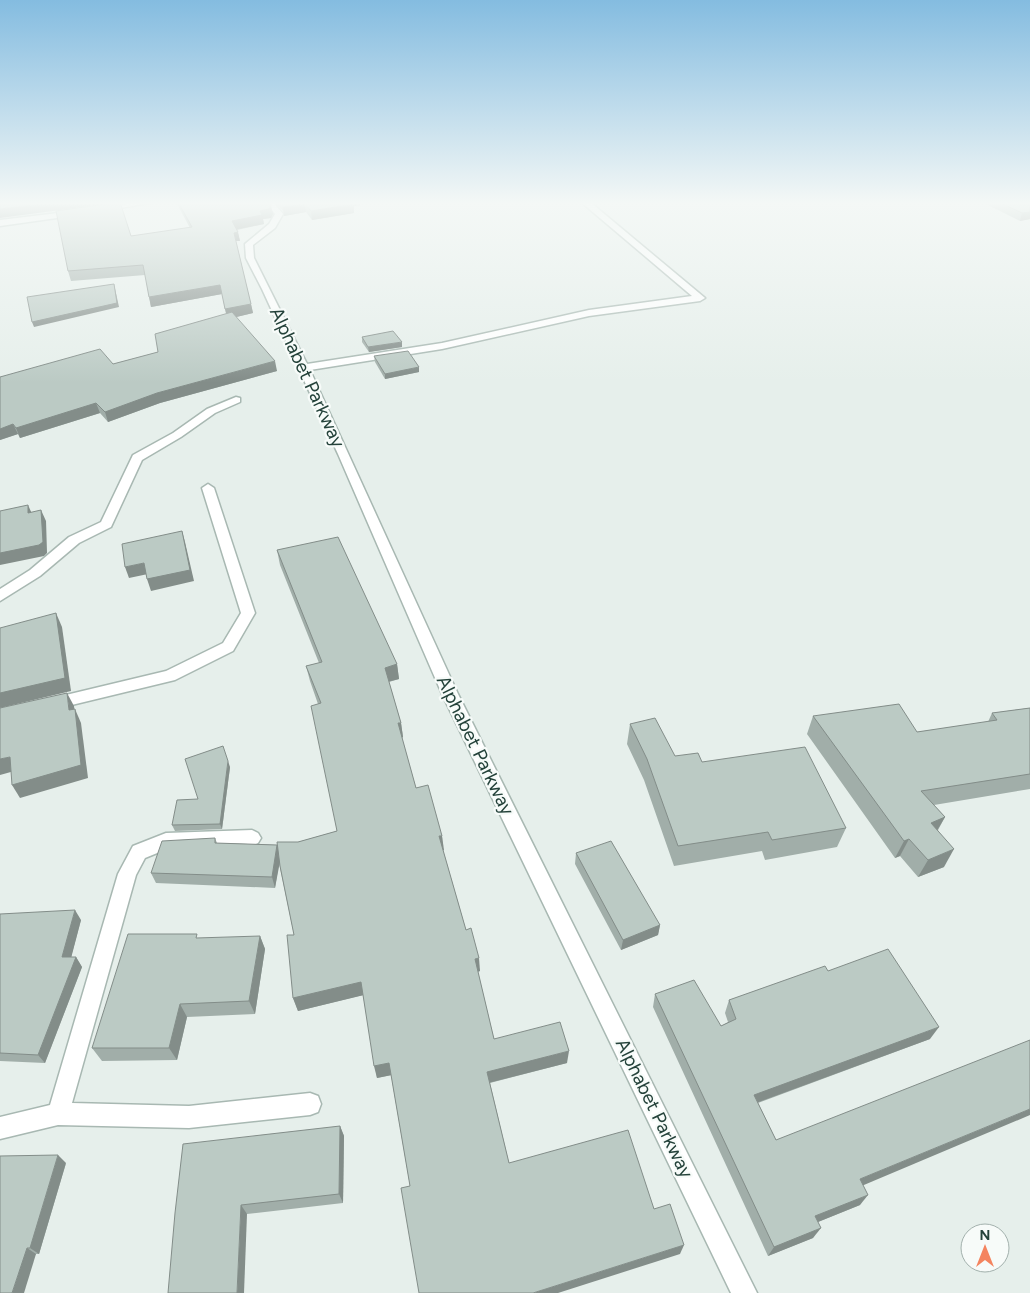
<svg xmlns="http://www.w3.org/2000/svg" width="1030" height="1293" viewBox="0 0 1030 1293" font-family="Figtree,sans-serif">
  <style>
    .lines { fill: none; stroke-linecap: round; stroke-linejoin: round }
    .minor-casing { stroke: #a8b8b2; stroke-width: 3 }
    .minor { fill: #fff; fill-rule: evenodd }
    .wall { fill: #a1aea9 }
    .shaded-wall { fill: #838d89 }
    .building { fill: #bbcac4; stroke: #838d89 }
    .labels { text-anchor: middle; stroke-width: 4.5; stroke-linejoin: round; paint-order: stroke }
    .street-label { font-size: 19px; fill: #24423a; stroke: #f7fbf9 }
  </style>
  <rect width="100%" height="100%" fill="#e6efeb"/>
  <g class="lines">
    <!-- minor casing -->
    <g class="minor-casing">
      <g id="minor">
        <path d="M136,202H155L103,211L99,209Z"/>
        <path d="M265,202H273L283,214L275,228L253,245L254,258L307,364L442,343L589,310L692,296L581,202H590L705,298L700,301L589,316L442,349L310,370L458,694L757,1293H731L442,694L338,454L262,289L246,258L245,244L269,224L275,214Z"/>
        <path d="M75,211L79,213L78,215L0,226V220Z"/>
        <path d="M236,397L240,398V402L215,413L181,437L142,460L111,527L79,543L40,576L0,601V589L30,570L69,537L101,522L133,455L173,433L207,409Z"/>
        <path d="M208,484L214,488L255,613L233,651L175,680L51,710L45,708L43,704L45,700L166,671L223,643L241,613L202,488Z"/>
        <path d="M252,830L258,833L261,838L258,843L252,846L167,849L145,858L136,875L72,1103L189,1106L310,1093L318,1096L321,1104L318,1112L310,1115L189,1128L58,1125L0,1139V1117L50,1105L118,874L133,846L166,833Z"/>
      </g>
    </g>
    <!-- minor -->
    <use href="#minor" class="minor"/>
  </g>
  <!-- wall -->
  <g class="wall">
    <path d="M120,202L131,236L190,228L176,202H269L271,206L273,214L271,218L263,219L264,224L237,230L240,241H236L253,313L236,317L277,371L160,403L108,422L100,413L20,438L18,434L0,440V377L113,364L158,352L226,314L222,294L151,307L145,275L71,281L68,271L65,209L0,218Z"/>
    <path d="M275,202H360V205L354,206V213L312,220L306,212L284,216V212Z"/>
    <path d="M982,202H1030V219L1020,221Z"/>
    <path d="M362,337L402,347L369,352L362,342Z"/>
    <path d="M374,356L419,372L385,379L375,362Z"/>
    <path d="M277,550L397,664L399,679L389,682L401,723L403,737L402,738L416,788L442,836L443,850L466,930L480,971L478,972L494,1039L567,1063L490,1083L509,1163L654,1209L680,1254L410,1186L391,1075L377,1078L363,995L298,1011L293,998L294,935L279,863L275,888L156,883L151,873L215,838L217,843L277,845L298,842L337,831L318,704L310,681L306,666L319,663L280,565Z"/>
    <path d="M1030,708V789L934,805L945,817L938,830L944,867L918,877L900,856L895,858L807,734L813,716L917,732L988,722L992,713Z"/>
    <path d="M630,724L675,756L702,762L846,828L837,847L765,860L762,851L674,866L644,780L627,744Z"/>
    <path d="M230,767L222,829L175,831L172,825Z"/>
    <path d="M576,853L660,925L658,935L621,950L575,864Z"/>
    <path d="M0,914L81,920L71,957H76L82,967L45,1063L0,1061Z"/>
    <path d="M260,936L265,949L255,1014L187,1017L177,1060L102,1061L92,1048Z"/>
    <path d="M828,971L930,1039L758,1103L776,1140L863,1185L860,1205L818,1222L813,1238L768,1256L653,1007L655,994L721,1026L728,1022L725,1013L729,1000Z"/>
    <path d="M340,1126L344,1136L343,1203L247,1214L175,1213Z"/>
    <path d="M66,1163L39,1254H36L0,1293Z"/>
  </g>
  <!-- shaded-wall -->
  <g class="shaded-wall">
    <path d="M56,202H120L0,218V209Z"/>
    <path d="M349,202H360V205L354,206V213L312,220L311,211Z"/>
    <path d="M305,204L306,212L284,216L283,207Z"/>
    <path d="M271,206L273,214L271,218L263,219L264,224L234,230L232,221Z"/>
    <path d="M1030,212V219L1020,221L1022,213Z"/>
    <path d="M238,232L240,241H236L234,233Z"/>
    <path d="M114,284L119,307L34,327L32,322Z"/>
    <path d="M220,285L222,294L151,307L149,297Z"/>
    <path d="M251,304L253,313L228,319L225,309Z"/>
    <path d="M402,342V347L369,352L368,347Z"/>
    <path d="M275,361L277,371L160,403L108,422L105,412L157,393Z"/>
    <path d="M419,367V372L385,379V374Z"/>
    <path d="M96,403L100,413L20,438L16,428Z"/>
    <path d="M13,424L18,434L0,440V429Z"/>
    <path d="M28,505L33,516L28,513Z"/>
    <path d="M41,510L46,521L47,553L44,556L0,565V553Z"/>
    <path d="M182,531L185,542L194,581L151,591L147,579Z"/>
    <path d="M144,563L148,574L129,578L125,567Z"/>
    <path d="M56,613L62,627L71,691L0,708V693Z"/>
    <path d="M397,664L399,679L387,682L385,668Z"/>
    <path d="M67,693L74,706L76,724L69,710Z"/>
    <path d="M75,709L81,723L88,778L20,798L12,785Z"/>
    <path d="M398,723H401L403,737L400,738Z"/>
    <path d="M10,757L18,770L0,775V759Z"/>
    <path d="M228,761L230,767L222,829L220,824Z"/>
    <path d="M945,817L935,834L931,823Z"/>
    <path d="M439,836H442L444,850L441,851Z"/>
    <path d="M909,839L900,856L895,858L904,841Z"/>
    <path d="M277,845L281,856L275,888L272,877Z"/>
    <path d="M954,849L944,867L918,877L928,860Z"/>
    <path d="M75,910L81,920L69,966L62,957Z"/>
    <path d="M660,925L658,935L621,950L623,940Z"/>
    <path d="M260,936L265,949L255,1014L249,1001Z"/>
    <path d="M76,957L82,967L45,1063L38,1055Z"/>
    <path d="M479,958L480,971L476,972L475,959Z"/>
    <path d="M361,982L364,995L298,1011L293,998Z"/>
    <path d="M180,1004L187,1017L177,1060L169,1048Z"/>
    <path d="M939,1027L930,1039L748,1106L754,1095Z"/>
    <path d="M569,1051L567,1063L488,1083L487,1072Z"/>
    <path d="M389,1063L392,1075L377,1078L374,1066Z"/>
    <path d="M1030,1109V1115L852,1190L860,1179Z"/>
    <path d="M340,1126L344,1136L343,1203L339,1194Z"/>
    <path d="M58,1155L66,1163L39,1254L30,1248Z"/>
    <path d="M868,1195L860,1205L808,1226L815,1216Z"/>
    <path d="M241,1205L247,1214L244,1293H237Z"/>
    <path d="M821,1228L813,1238L768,1256L774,1247Z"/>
    <path d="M684,1245L680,1254L558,1293H533Z"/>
    <path d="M27,1248L36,1254L24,1293H12Z"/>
  </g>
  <!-- building -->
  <g class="building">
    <path d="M0,202H56L0,209Z"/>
    <path d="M120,202L131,236L192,227L178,202H269L271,206L269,209L260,211L262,215L232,221L238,232L234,233L251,304L225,309L220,285L149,297L143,265L68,271L56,211Z"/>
    <path d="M281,202H351L353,204L311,211L305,204L283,207V204Z"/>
    <path d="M999,202H1030V212L1022,213Z"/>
    <path d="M114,284L117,303L32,322L27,297Z"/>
    <path d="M232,312L275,361L157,393L105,412L96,403L16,428L13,424L0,429V377L100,349L113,364L158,352L155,334Z"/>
    <path d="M393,331L402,342L368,347L362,337Z"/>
    <path d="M408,351L419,367L385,374L374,356Z"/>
    <path d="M28,505V513L41,510L43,542L39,545L0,553V511Z"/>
    <path d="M182,531L190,570L147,579L144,563L125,567L122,544Z"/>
    <path d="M338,537L397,664L385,668L401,723H398L416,788L428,785L442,836H439L466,930L471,928L479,958L475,959L494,1039L560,1022L569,1051L487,1072L509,1163L628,1130L654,1209L670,1204L684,1245L533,1293H419L401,1188L410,1186L389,1063L374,1066L361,982L293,998L287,935H294L280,866L277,842H298L337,831L311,706L321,703L306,666L322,662L277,550Z"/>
    <path d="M56,613L65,678L0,693V628Z"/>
    <path d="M67,693L69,710L75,709L81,765L12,785L10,757L0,759V708Z"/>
    <path d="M899,704L917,732L997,720L992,713L1030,708V774L921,791L945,817L931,823L954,849L928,860L909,839L904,841L813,716Z"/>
    <path d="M655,718L675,756L698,753L702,762L805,747L846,828L772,840L768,832L678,846L647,759L630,724Z"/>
    <path d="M223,746L228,761L220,824L172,825L177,800L198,799L185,759Z"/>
    <path d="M215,838V843L277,845L272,877L151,873L162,841Z"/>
    <path d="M611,841L660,925L623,940L576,853Z"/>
    <path d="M75,910L62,957H76L38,1055L0,1053V914Z"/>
    <path d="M128,934H197L196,938L260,936L249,1001L180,1004L169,1048H92Z"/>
    <path d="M888,949L939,1027L754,1095L776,1140L1030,1040V1109L860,1179L868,1195L815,1216L821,1228L774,1247L655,994L694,980L721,1026L736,1019L729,1000L825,966L828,971Z"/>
    <path d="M340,1126L339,1194L241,1205L237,1293H168L175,1213L183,1144Z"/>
    <path d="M58,1155L30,1248H27L12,1293H0V1156Z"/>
  </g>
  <!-- sky -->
  <linearGradient id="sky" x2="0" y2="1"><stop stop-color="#84bce0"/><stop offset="0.53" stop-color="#f4f8f6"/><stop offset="1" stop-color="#f4f8f6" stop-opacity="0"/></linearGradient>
  <rect width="1030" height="383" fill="url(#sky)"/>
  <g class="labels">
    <!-- street labels -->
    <g class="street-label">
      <text transform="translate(308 377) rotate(65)" y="7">Alphabet Parkway</text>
      <text transform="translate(476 745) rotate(64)" y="7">Alphabet Parkway</text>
      <text transform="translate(655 1108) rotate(64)" y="7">Alphabet Parkway</text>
    </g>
  </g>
  <!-- north arrow -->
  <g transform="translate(985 1248)"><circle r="24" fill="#f7fbf9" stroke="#a3b1ad"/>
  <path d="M0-4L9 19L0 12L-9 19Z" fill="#f4845f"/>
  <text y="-8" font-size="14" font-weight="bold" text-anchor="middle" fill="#24423a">N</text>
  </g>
</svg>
